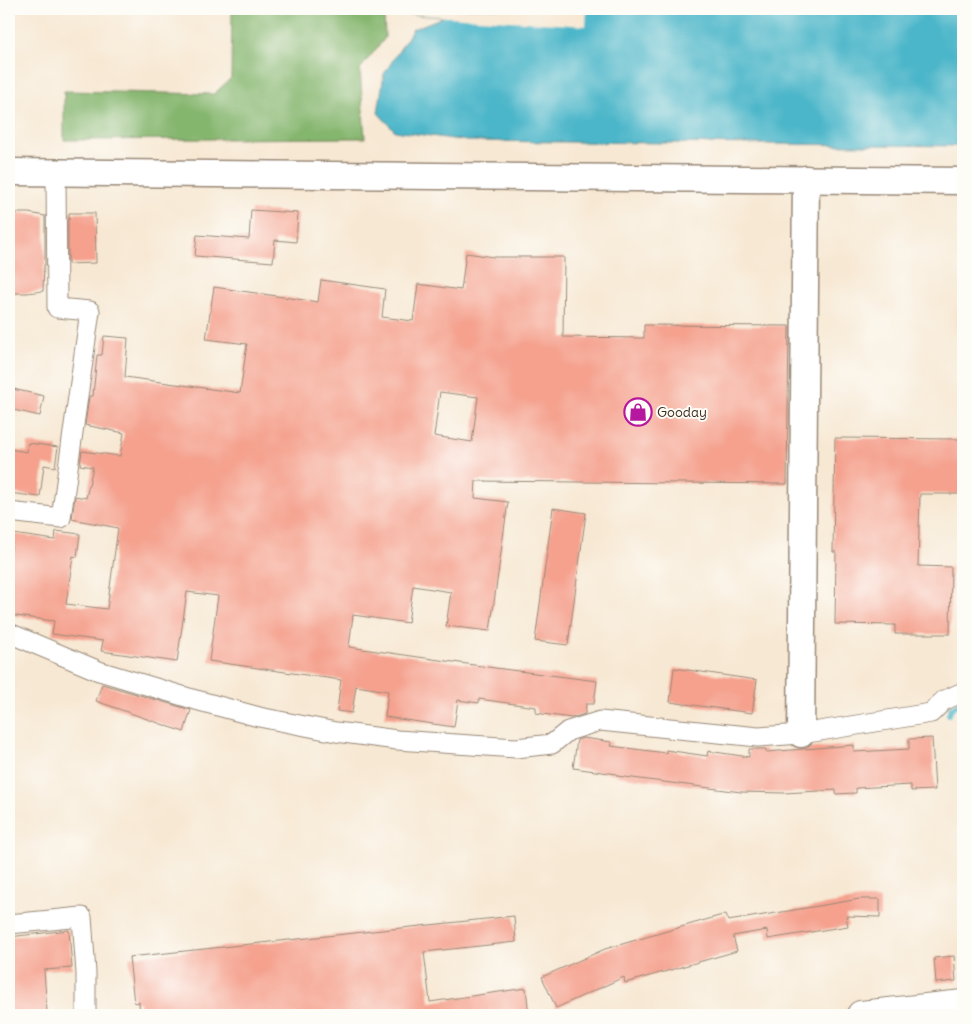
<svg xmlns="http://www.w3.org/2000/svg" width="972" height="1024" viewBox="0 0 972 1024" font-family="Delius,sans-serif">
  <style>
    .forest { fill: #85b66e; stroke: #607046 }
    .water { fill: #4cb6c9; stroke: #447074 }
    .pier { fill: #f7e8d3 }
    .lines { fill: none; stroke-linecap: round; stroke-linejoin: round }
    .stream { stroke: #4cb6c9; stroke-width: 6 }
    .building { fill: #f5a18e; fill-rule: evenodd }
    .street-casing { stroke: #998978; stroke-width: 21 }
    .secondary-casing { stroke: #998978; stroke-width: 29 }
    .primary-casing { stroke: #998978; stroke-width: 30 }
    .street { stroke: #fff; stroke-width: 19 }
    .secondary { stroke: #fff; stroke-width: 26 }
    .primary { stroke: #fff; stroke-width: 28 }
    .labels { text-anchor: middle; stroke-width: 4; stroke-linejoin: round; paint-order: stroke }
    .poi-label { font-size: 14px; fill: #3b2a1e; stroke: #fdfcf7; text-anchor: start }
  </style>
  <rect width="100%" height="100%" fill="#fdfcf7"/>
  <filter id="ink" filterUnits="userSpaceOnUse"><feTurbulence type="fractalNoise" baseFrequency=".02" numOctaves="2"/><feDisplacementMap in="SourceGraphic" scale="10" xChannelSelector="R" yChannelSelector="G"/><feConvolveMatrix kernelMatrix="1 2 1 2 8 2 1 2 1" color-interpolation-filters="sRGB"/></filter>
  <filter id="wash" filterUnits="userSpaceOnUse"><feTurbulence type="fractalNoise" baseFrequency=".0096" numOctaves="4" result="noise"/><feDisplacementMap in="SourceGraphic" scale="20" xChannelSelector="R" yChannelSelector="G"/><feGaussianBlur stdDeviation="1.12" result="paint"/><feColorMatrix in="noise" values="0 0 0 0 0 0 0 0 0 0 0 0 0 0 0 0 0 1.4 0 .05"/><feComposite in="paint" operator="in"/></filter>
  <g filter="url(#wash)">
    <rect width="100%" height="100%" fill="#f7e8d3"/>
    <!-- forest -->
    <path class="forest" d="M232,9H384L385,38L360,69L365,138L64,140V91L214,94L231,78Z"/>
    <!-- water -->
    <path class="water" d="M404,9H963V146L467,141L395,131L378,113L384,74L413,29L443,17L404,14Z"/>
    <!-- pier -->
    <path class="pier" d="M404,9H587L586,26L404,14Z"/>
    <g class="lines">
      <!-- stream -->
      <path class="stream" d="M949,714L951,708L960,703"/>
    </g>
    <g id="blocks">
      <!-- building -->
      <g class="building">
        <path d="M251,210L298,213L296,242L275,240L273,262L195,256L197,235L249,239Z"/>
        <path d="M9,213H29L45,216V265H44L43,291L27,293H9Z"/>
        <path d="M69,213H95L96,263L68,264V219L69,220Z"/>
        <path d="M466,253L494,257H564L563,337L644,338V325L789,326L787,484L476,481L475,498L508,502L490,631L446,626L451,592L413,586L408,623L353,615L349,647L495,668L597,681L594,704H586L585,714L571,718L536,713V707L479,699V703L458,700L454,727L385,717L388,691L356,686L352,713L337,711L341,680L209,661L218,596L187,592L177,662L101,651L103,641L52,634L54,621L9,615V563L13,534L55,540L56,531L80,534L77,557L73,556L66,604L107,609L118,528L72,519L75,496L86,498L93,467L80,465L82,451L120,456L124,433L85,425L89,396H93L97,355H102L104,336L128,338L125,377L240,393L247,344L206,339L214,287L318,302L321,280L385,289L382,317L413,321L418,284L461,290ZM440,392L478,397L472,442L434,436Z"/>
        <path d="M13,389L44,396L40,416L9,409Z"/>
        <path d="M835,438L963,439V494H920L918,566L951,567L950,634H895V625L835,624L836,552H833Z"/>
        <path d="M28,443L58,447L55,467L44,465L40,497L9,493V449L27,452Z"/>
        <path d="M553,508L586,513L568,645L535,641Z"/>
        <path d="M674,668L757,680L752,713L670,702Z"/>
        <path d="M102,684L191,710L184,732L96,701Z"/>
        <path d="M583,738L612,742L611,746L666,753V750L707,756L708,751L749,757V749H766V752L854,745V752L909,749V739L932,738L935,790L911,791V785L856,788V793L836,794V790L784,793L741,792L617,776V774L573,768L577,740Z"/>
        <path d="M860,899H880V917L846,916L848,926L768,939L767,930L733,936L737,951L625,983L624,977L556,1008L542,977L605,949L726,914L728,921Z"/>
        <path d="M514,916L516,942L424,952L430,1002L526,988L529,1015H140L139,1002L134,1003L129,957Z"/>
        <path d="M69,930L72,968L44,970L47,1012L9,1015V937Z"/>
        <path d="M954,956L956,981L936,983L934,958Z"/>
      </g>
    </g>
  </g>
  <g filter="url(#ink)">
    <use href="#blocks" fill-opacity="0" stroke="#998978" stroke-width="1"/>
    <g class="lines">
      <!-- street casing -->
      <g class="street-casing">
        <g id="street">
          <path d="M9,512L61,518L90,311L57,308L56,172"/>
          <path d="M9,633L99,671L196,700L259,717L336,732L397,740L516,748L552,744L568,731L600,721L758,737L801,734L931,713L943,701L963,692"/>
          <path d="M9,924L82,917L86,973V1015"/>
        </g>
      </g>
      <!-- secondary casing -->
      <g class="secondary-casing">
        <g id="secondary">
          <path d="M9,172L963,181"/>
          <path d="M801,734L806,179"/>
        </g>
      </g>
      <!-- primary casing -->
      <g class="primary-casing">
        <path id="primary" d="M861,1015L963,1004"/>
      </g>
      <!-- street -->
      <use href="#street" class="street"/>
      <!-- secondary -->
      <use href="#secondary" class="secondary"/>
      <!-- primary -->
      <use href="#primary" class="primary"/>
    </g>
  </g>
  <!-- icons -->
  <defs>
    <g id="shop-ring" transform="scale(1.4375)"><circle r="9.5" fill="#fdfcf7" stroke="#b5179e" stroke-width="1.5"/><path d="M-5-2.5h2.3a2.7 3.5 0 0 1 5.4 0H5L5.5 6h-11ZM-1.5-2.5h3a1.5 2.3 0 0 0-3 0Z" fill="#b5179e"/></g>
  </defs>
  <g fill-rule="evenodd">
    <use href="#shop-ring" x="638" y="412"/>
  </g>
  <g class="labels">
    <!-- poi labels -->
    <g class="poi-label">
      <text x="657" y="417">Gooday</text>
    </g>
  </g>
  <!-- margin -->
  <rect width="972" height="1024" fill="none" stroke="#fdfcf7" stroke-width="30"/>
</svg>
